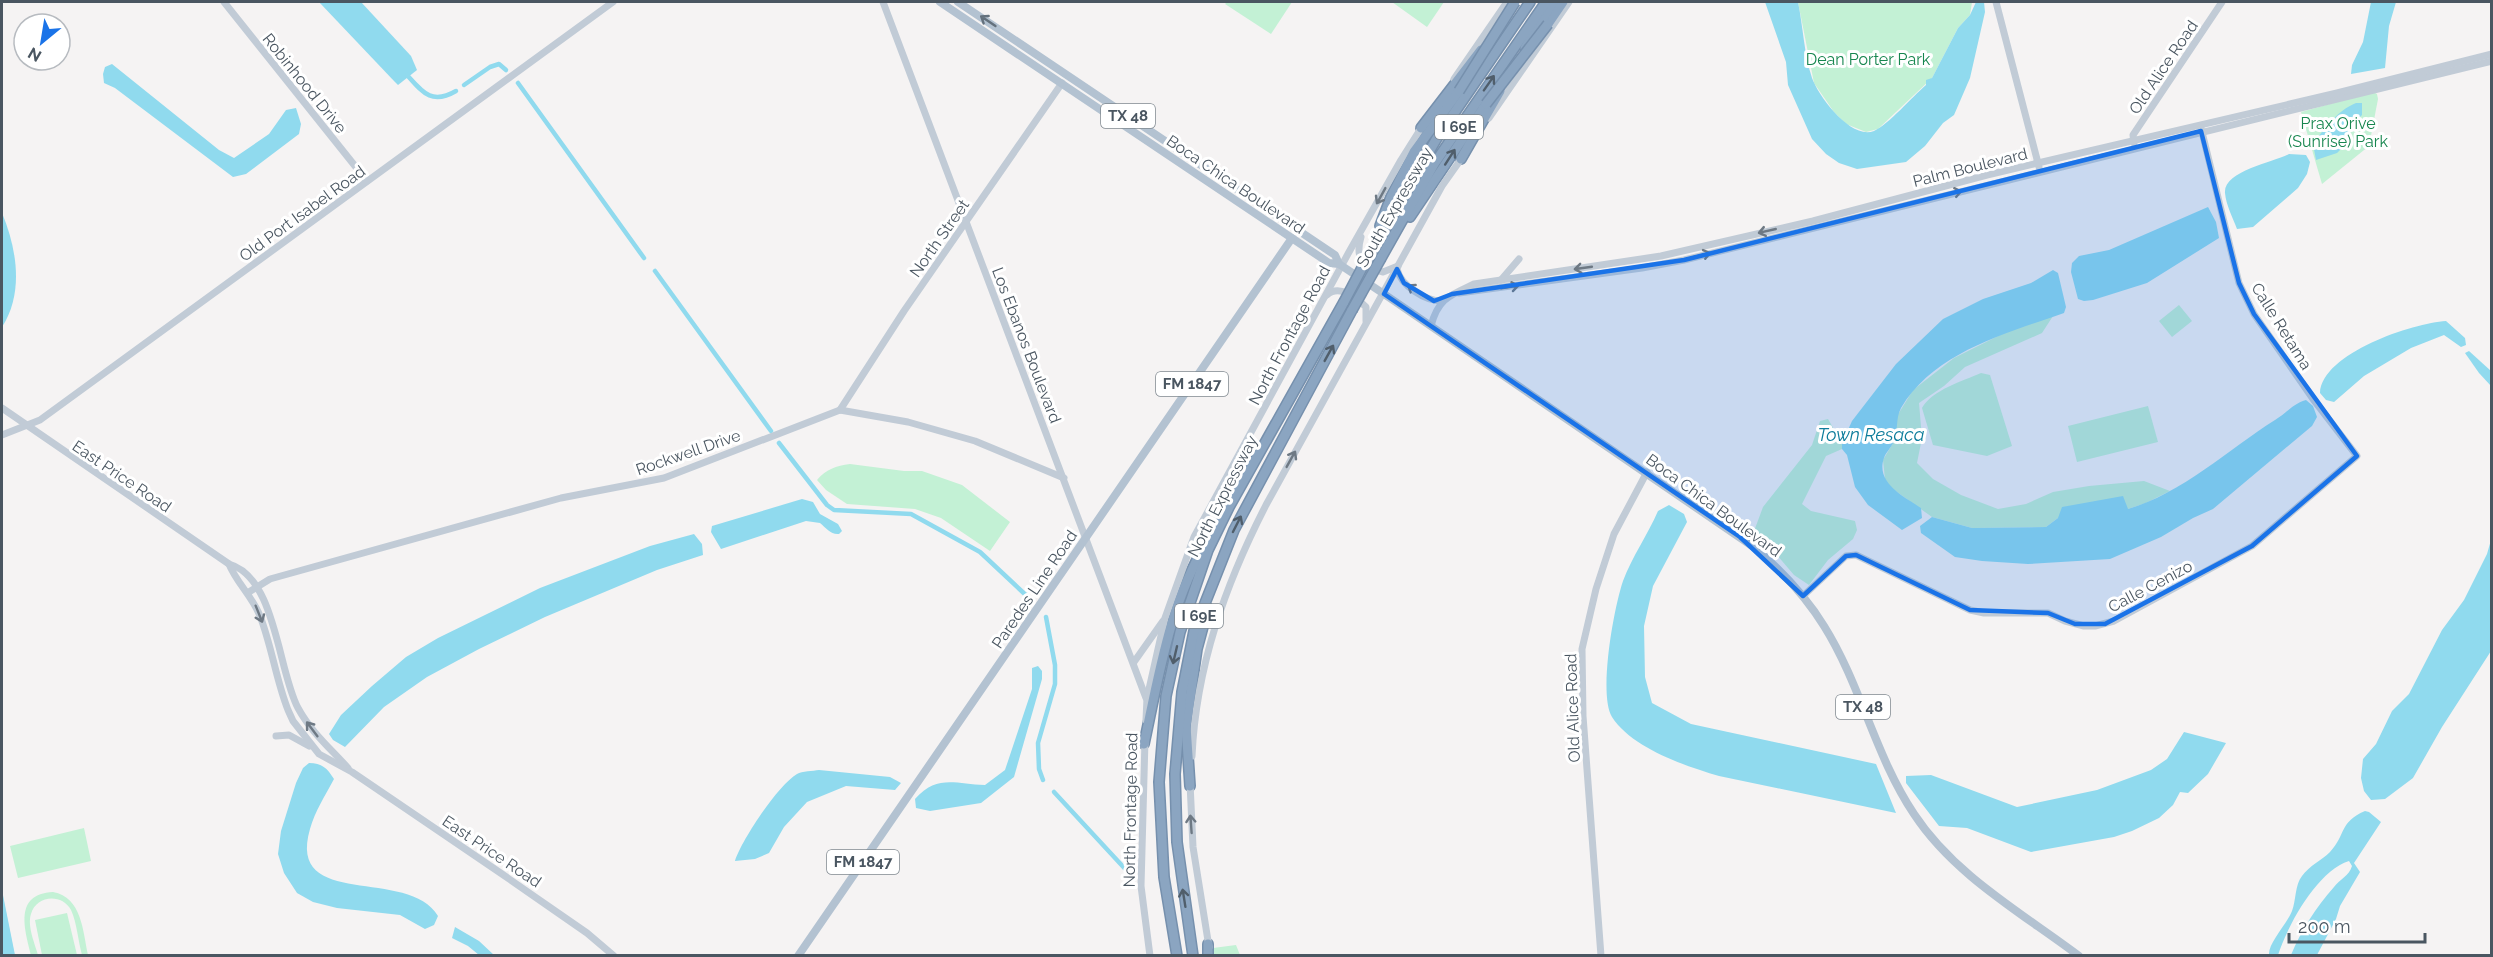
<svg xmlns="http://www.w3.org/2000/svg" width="2493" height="957" viewBox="0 0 2493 957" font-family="Raleway,sans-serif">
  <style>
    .green { fill: #c3f1d5 }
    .water { fill: #90daee }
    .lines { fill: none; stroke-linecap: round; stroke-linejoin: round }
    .canal { stroke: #90daee; stroke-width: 4.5 }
    .highway-casing { stroke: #7690ad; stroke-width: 12 }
    .secondary { stroke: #c1cbd6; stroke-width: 7 }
    .primary { stroke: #b3c2d1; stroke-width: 8 }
    .highway { stroke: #8ba5c1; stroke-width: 9 }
    .highway-bridge-casing { stroke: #7690ad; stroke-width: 12; stroke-linecap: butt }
    .highway-bridge { stroke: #8ba5c1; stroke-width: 9 }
    .oneway { stroke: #64717d }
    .oneway2 { stroke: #505e6b }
    .oneway3 { stroke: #6e7984 }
    .marked { fill: #1a73e8; fill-opacity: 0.2; stroke: #1a73e8; stroke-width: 4.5; stroke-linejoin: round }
    .labels { text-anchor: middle; stroke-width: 6; stroke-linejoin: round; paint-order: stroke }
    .shield { fill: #fff; stroke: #808990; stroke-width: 1.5 }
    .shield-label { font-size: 15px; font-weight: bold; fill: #4a5661 }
    .park-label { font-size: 16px; fill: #17864f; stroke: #fff }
    .street-label { font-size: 16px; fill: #4a5661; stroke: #fff }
    .water-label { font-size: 18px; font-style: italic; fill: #0c7c9b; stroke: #fff }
  </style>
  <rect width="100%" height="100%" fill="#f5f3f3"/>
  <!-- green -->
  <g class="green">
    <path d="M1227,2H1292L1271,34L1225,4Z"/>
    <path d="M1392,2H1444L1427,27Z"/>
    <path d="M1798,2H1972L1970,15L1958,28L1932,78L1878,129L1866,132L1846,124L1834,112L1814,83Z"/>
    <path d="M2373,92L2377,94L2378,99L2369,146L2322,184L2301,112Z"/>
    <path d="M2179,305L2192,321L2172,337L2159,321Z"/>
    <path d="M2053,316L2042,333L1965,367L1944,386L1919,403L1922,438L1917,463L1933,479L1961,495L1998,509L2026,504L2053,492L2089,486L2144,481L2170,491L2146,503L2128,509L2058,518L2046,527L1972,528L1932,517L1890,487L1885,479L1883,460L1893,443L1897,416L1913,390L1954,358L2008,331Z"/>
    <path d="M1981,373L1990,375L2012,446L1987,456L1933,445L1922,408C1932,390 1963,381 1981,373Z"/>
    <path d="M2148,406L2158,442L2077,462L2068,426Z"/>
    <path d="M1828,419L1842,443V449L1826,456L1802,504L1811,511L1855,521L1857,530L1853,539L1828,560L1809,585L1794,575L1777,555L1753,534L1763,507L1812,445L1820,421Z"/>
    <path d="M850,464L904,471H922L962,485L1010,522L990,551L941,518L915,509L847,504L826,490L817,480C826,469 836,466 850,464Z"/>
    <path d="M84,828L91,861L18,878L10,846Z"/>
    <path d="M53,892C82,897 83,932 88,955H82C78,941 77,923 71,910C62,893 36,895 31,914C27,926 35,944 38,955H31C25,930 13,894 53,892Z"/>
    <path d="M67,913L77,955H42L35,920Z"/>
    <path d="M1236,945L1240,955H1214L1213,948Z"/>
  </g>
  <!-- water -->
  <g class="water">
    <path d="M319,2H361L411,56L417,70L398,85L394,81Z"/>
    <path d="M1765,2H1798C1803,26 1804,54 1812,78C1819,97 1851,140 1874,131C1888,125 1913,96 1926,85V80L1932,78L1958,28L1970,15L1976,2H1984L1985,12L1970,78L1954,115L1943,123L1925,146L1906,162L1857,169L1839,163L1826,154L1812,139L1788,85L1786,62Z"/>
    <path d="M2371,2H2396L2389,26L2385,68L2351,74L2352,65L2363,42Z"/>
    <path d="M112,64L219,150L234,158L269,134L286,110L296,108L301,124L299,134L246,174L233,177L115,88L104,83L103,74L105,67Z"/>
    <path d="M2356,103H2362V115L2352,124L2344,146L2337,153L2316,160L2313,144C2324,129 2338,110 2356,103Z"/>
    <path d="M2289,154L2306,155L2310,162L2307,174L2298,188L2253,227L2237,229C2233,218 2226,205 2225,193C2223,171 2274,162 2289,154Z"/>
    <path d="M2208,207L2216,222L2219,238L2147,283L2093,300L2084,301L2078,299L2071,272L2072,263L2079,256L2109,250Z"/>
    <path d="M2,213C17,249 24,293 2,327Z"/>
    <path d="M2053,270L2058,273L2066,307L2064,313C2007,333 1934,352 1901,408C1895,419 1899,431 1893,443C1891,448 1886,452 1884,458C1875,483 1905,497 1921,508L1922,518L1902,530L1868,505L1855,487L1847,455L1842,449V443L1852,421L1896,364L1943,319L1983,299L2031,283Z"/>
    <path d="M2446,321L2465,338L2466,345L2461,347L2444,335L2411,348L2364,376L2334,402L2326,400L2320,393C2322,353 2413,323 2446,321Z"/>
    <path d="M2469,351L2491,371V386L2479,373L2465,353Z"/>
    <path d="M2306,400L2313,406L2317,417L2312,426L2213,509L2193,518L2161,537L2110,559L2028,564L1982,561L1955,557L1921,533L1920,526L1932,517L1972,528L2046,527L2058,518L2062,507L2123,496L2128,509C2181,494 2229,449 2275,420C2287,413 2292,404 2306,400Z"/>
    <path d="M802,499L813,502L820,514L838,524L842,531L839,534C831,535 826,528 820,523L806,521L721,549L711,532L712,526Z"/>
    <path d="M1669,505L1684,514L1687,522L1653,586L1644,626L1645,677L1652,703L1691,724L1876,764L1896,813L1719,776C1685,766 1632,748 1612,717C1598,694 1614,607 1623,581C1632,557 1648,534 1658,511Z"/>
    <path d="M694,534L702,544L703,555L657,570L545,617L479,649L427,677L384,707L345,747L333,740L329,734L341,715L372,686L406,657L438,638L540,588L650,546Z"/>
    <path d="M2491,540V651L2442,727L2413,778L2385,799L2371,800L2364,791L2361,778L2363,759L2376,744L2392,711L2409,694L2442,630L2464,600L2487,554Z"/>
    <path d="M1038,666L1042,671V679L1014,777L981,803L930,811L916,808L915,799C937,774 955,784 985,785L1005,770L1032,689V668Z"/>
    <path d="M2184,732L2226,743L2208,774L2188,793L2180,792L2173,805L2159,818L2132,831L2114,837L2031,852L1967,828L1939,826L1906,783V776L1931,775L2017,807L2097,790L2151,770L2167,759Z"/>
    <path d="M309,763C322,763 327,768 334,779C325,796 315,811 310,829C286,911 409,866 438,916L434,925L425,929L400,915L337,908L313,902L297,893L284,873L278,854L281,831L296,783L303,768Z"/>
    <path d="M819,770L890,777L901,783L895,790L846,786L807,802L784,827L769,853L755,859L735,861C741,841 778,785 797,774C802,771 813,771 819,770Z"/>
    <path d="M2365,811L2369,812L2381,822L2354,863L2360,872L2340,906L2336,919L2317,955H2291C2301,931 2316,907 2334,887C2340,879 2349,876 2352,866L2349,861C2317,871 2288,925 2278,955H2269C2268,943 2287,924 2292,911C2296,901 2295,884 2302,876C2309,866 2322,860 2330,852C2346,835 2339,822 2365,811Z"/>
    <path d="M2,890L15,955H2Z"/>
    <path d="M455,927L479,941L494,955H479L468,946L452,938Z"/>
  </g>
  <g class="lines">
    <!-- canal -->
    <g class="canal">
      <path d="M407,75C423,93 432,105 456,91"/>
      <path d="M518,83L644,258"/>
      <path d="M464,85L490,67L499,64L506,70"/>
      <path d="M655,271L771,431"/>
      <path d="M779,443L827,505L834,510L911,514L980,552L1029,598"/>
      <path d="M1043,780L1039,769L1038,743L1055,684V665L1046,617"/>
      <path d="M1054,792L1128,872"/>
    </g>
    <!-- highway casing -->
    <g class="highway-casing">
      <g id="highway">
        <path d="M1548,24L1563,2"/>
        <path d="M1525,48L1553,2"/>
        <path d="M1421,128L1481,50"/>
        <path d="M1461,159L1500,91"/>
        <path d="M1410,217L1486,104"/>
        <path d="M1380,226L1391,197L1414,152L1459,91"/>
        <path d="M1371,251L1437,138L1530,2"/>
        <path d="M1381,258L1434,164L1546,2"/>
        <path d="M1144,744C1159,674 1170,602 1208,540"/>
        <path d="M1190,786L1186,726L1197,649L1208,608"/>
        <path d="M1208,944V956"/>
        <path d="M1177,956L1164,877L1159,782L1166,696L1180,632L1208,550L1229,507L1344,302"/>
        <path d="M1193,956L1177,842L1175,774L1182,692L1194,631L1234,530L1352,310"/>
      </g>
    </g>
    <!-- secondary -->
    <g class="secondary">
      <path d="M224,2L367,181"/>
      <path d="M883,2L1146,698"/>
      <path d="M1996,2L2039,167"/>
      <path d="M1454,79L1507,2"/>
      <path d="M1489,118L1569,2"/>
      <path d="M2134,143L2133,135L2222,2"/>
      <path d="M1361,237C1355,257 1362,268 1383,272L1398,266"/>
      <path d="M1397,269C1401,286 1425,301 1442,301"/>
      <path d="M1501,280L1519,259"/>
      <path d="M1459,293L1642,268L1684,260L2492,61"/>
      <path d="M1327,295C1339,284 1356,297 1366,307V321"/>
      <path d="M1431,326C1438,298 1451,295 1474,284L1661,256L1813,221L1987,175L2337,93L2492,54"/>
      <path d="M2,408L229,564C276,577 278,671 298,708C311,732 330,748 348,768"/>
      <path d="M840,410L904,311L1062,83"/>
      <path d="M2,435L40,420L613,2"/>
      <path d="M229,564C236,582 252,596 260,616C272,647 276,680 288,710L293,721L319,754L352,772L502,874L587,933L614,956"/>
      <path d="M249,592L270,579L561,498L664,478L840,410L908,422L975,441L1064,478"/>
      <path d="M1803,596L1846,556L1856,555L1970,610L1984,613H2048L2065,621L2084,626H2095L2114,621L2252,546L2357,456L2313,399L2254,314L2239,283L2201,128"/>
      <path d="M1134,662L1163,621"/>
      <path d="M1146,720L1147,698L1165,618L1194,537L1349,252L1401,160L1423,125"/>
      <path d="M276,736L289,735L309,746"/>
      <path d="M1145,740L1141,886L1150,956"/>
      <path d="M1192,756C1196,667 1225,585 1266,505L1442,186L1464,155"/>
      <path d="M1190,783L1193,847L1209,947"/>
      <path d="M1601,956L1583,716L1582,649L1596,589L1614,534L1647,472"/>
    </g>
    <!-- primary -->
    <g class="primary">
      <path d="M940,2L1329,263L1339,264L1384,294L1755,548C1782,571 1805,595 1824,626C1861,685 1875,756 1914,814C1954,875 2022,913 2079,956"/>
      <path d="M958,2L1335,255L1339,264"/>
      <path d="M798,956L1292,238"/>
    </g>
    <!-- highway -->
    <use href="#highway" class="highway"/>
    <!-- highway-bridge casing -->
    <g class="highway-bridge-casing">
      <g id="highway-bridge">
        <path d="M1459,91L1515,2"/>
        <path d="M1486,104L1548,24"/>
        <path d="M1344,302L1371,251"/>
        <path d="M1352,310L1381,258"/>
      </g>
    </g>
    <!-- highway-bridge -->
    <use href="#highway-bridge" class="highway-bridge"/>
  </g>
  <!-- one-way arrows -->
  <defs><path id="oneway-shaft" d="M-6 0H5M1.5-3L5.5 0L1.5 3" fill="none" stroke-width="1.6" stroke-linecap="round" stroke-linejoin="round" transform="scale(1.5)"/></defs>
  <use class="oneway" href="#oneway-shaft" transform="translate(988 21) rotate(-146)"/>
  <g class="oneway2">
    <use href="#oneway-shaft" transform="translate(1489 83) rotate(-55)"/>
    <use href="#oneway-shaft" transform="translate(1450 157) rotate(-57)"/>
    <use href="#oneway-shaft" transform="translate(1329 353) rotate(-61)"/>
    <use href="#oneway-shaft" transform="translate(1237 524) rotate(-63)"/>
    <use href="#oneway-shaft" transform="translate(1175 655) rotate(103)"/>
    <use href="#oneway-shaft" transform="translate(1184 898) rotate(-99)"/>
  </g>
  <g class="oneway3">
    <use href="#oneway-shaft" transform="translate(1953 193) rotate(-12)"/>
    <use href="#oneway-shaft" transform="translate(1381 196) rotate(119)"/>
    <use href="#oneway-shaft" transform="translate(1767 231) rotate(167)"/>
    <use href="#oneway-shaft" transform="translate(1702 255) rotate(-14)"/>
    <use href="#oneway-shaft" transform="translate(1583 268) rotate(172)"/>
    <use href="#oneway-shaft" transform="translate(1510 287) rotate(-9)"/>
    <use href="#oneway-shaft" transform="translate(1415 290) rotate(-146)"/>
    <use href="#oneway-shaft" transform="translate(1291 459) rotate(-61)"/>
    <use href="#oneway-shaft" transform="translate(259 614) rotate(68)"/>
    <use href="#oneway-shaft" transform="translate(312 729) rotate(-127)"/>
    <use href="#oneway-shaft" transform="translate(1191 824) rotate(-94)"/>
  </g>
  <!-- marked area -->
  <path class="marked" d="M2201,131L2239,283L2254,314L2357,456L2252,546L2105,624H2075L2048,613L1970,610L1856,555L1846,556L1803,596L1740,537L1384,294L1397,269L1404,283L1434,301L1452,294L1684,260Z"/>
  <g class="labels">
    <!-- shield labels -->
    <g class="shield">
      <rect x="1101" y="104" width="54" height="24" rx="4.5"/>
      <rect x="1435" y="115" width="48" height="24" rx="4.5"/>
      <rect x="1156" y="372" width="72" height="24" rx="4.5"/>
      <rect x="1175" y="604" width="48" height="24" rx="4.5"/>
      <rect x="1836" y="695" width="54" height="24" rx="4.5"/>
      <rect x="827" y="850" width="72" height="24" rx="4.5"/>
    </g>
    <g class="shield-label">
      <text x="1128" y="121">TX 48</text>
      <text x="1459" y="132">I 69E</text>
      <text x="1192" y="389">FM 1847</text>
      <text x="1199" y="621">I 69E</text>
      <text x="1863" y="712">TX 48</text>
      <text x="863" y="867">FM 1847</text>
    </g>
    <!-- park labels -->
    <g class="park-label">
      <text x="1868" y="65">Dean Porter Park</text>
      <text x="2338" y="129">Prax Orive<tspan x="2338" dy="18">(Sunrise) Park</tspan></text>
    </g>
    <!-- street labels -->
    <g class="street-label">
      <text transform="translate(2163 67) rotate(-56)" y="6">Old Alice Road</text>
      <text transform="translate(305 83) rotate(51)" y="6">Robinhood Drive</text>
      <text transform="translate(1970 167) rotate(-14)" y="6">Palm Boulevard</text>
      <text transform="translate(1236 184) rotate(34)" y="6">Boca Chica Boulevard</text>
      <text transform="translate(1394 207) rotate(-60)" y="6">South Expressway</text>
      <text transform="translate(302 213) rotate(-36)" y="6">Old Port Isabel Road</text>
      <text transform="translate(939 238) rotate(-55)" y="6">North Street</text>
      <text transform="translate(2282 326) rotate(58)" y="6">Calle Retama</text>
      <text transform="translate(1289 335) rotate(-62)" y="6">North Frontage Road</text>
      <text transform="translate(1027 345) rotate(69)" y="6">Los Ebanos Boulevard</text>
      <text transform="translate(688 452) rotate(-19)" y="6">Rockwell Drive</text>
      <text transform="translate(122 476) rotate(34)" y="6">East Price Road</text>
      <text transform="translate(1222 496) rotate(-63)" y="6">North Expressway</text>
      <text transform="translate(1714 505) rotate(36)" y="6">Boca Chica Boulevard</text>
      <text transform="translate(2150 586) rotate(-28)" y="6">Calle Cenizo</text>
      <text transform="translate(1034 589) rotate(-56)" y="6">Paredes Line Road</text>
      <text transform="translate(1572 708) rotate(-92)" y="6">Old Alice Road</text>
      <text transform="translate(1130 810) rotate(-89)" y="6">North Frontage Road</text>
      <text transform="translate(492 851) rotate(34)" y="6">East Price Road</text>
    </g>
    <!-- water labels -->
    <g class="water-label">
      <text x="1871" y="441">Town Resaca</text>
    </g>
  </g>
  <!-- border -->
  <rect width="2493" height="957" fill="none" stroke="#4a5661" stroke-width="6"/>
  <!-- north arrow -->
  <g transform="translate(42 42) rotate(210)"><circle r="28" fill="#ffffff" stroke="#b7bbc0" stroke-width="1.5"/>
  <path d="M0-4.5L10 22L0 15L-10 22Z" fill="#1a73e8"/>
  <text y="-9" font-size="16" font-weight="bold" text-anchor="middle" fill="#4a5661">N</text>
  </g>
  <!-- scale -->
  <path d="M2289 933v9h136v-9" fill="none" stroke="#4a5661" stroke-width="3"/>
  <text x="2298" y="933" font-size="18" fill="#4a5661" stroke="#ffffff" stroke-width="4.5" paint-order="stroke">200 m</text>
</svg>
